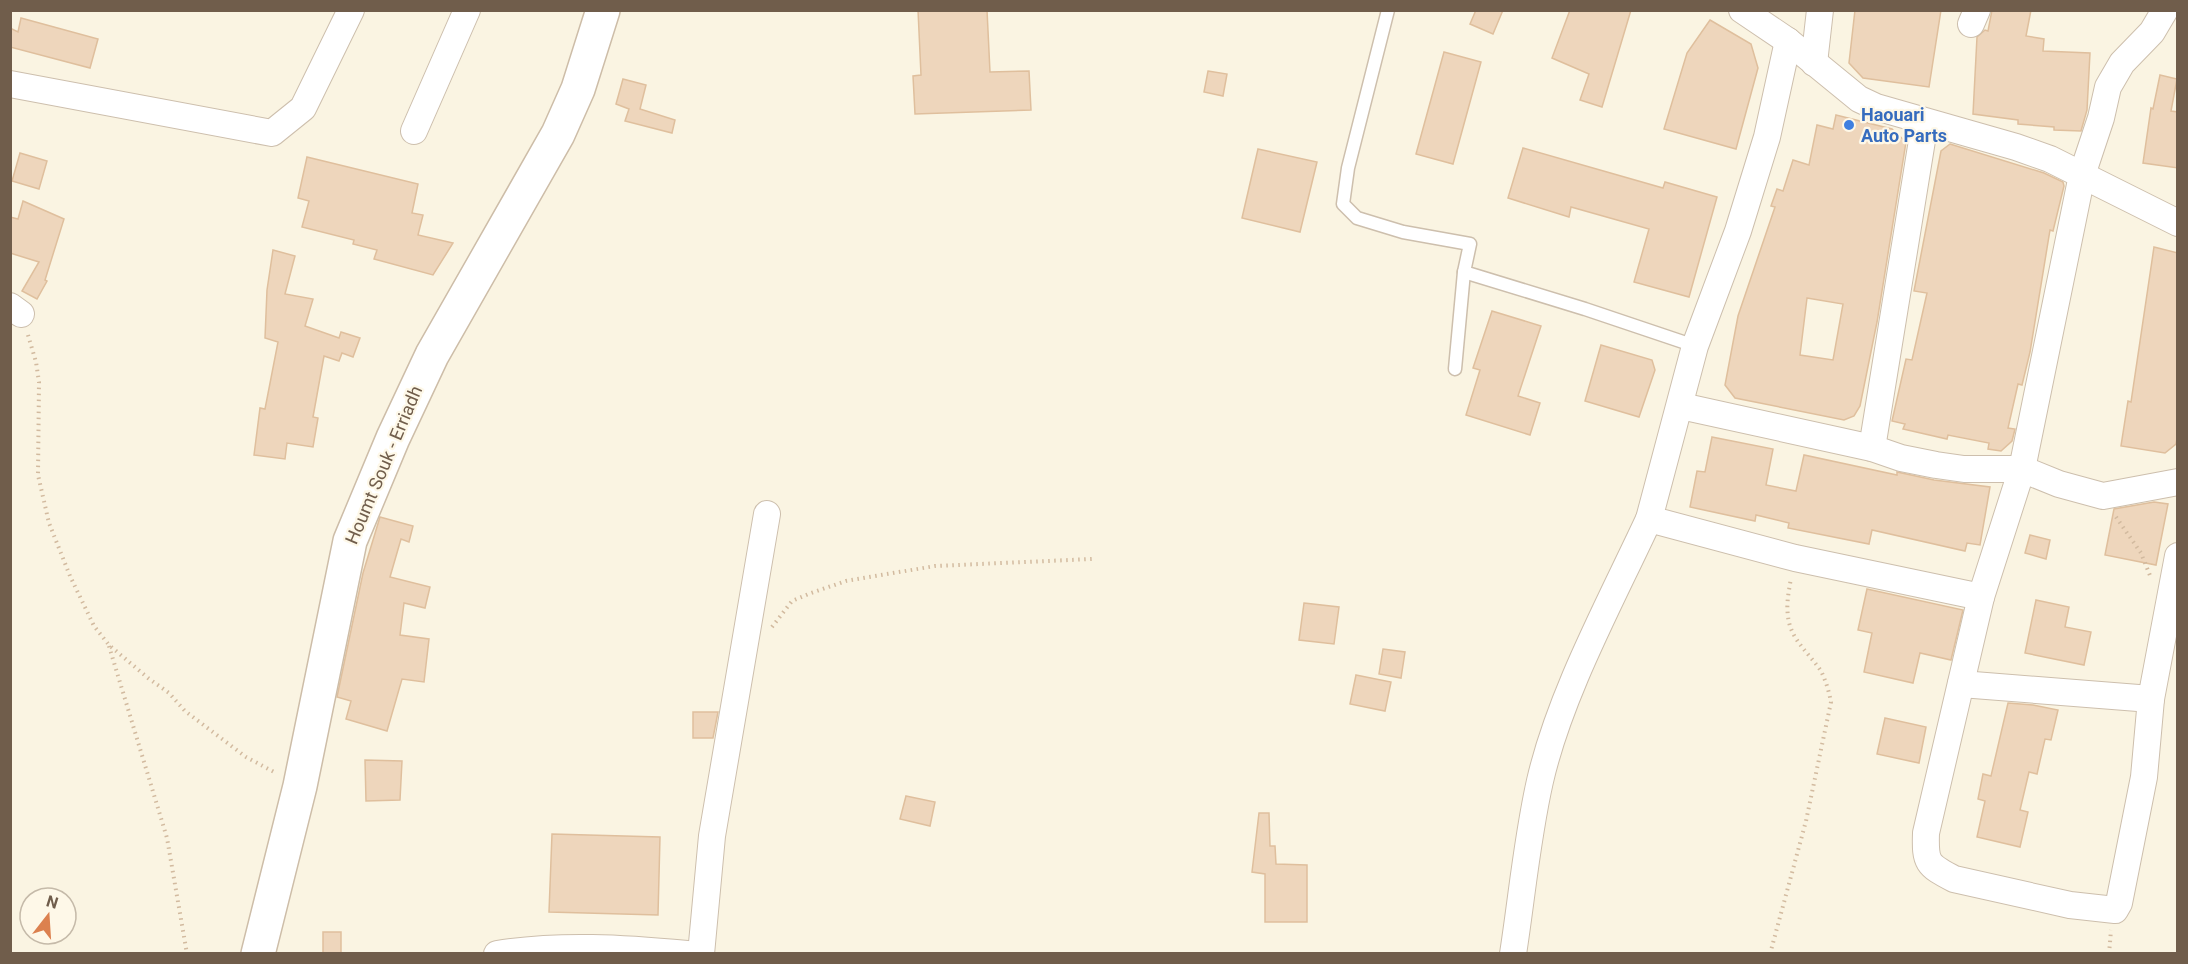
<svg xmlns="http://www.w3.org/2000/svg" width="2188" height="964" viewBox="0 0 2188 964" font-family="Roboto,sans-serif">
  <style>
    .building { fill: #eed6bc; stroke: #dfbf9d; stroke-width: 1.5; fill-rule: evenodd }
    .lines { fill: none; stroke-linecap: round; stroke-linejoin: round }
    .lane-casing { stroke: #cdbfad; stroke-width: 15 }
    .street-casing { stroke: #cdbfad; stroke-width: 28 }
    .secondary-casing { stroke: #cdbda8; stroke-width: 36 }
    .path { stroke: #d2ba9f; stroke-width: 4; stroke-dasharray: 1.5 4.5; stroke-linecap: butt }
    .lane { stroke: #fff; stroke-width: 12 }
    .street { stroke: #fff; stroke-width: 26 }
    .secondary { stroke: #fff; stroke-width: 33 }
    .shop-dot { fill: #3f7fe0; stroke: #fef8e8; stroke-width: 2 }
    .labels { text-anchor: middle; stroke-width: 4.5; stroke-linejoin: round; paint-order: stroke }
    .shop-label { font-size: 18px; font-weight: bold; fill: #366cbe; stroke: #fef8e8; text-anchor: start }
    .street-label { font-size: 18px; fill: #705d4b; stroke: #fef8e8 }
  </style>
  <rect width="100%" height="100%" fill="#faf4e2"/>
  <!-- building -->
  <g class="building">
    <path d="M918,10H987L990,72L1029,71L1031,110L915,114L913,76L921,75Z"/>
    <path d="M1476,10H1503L1493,34L1470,24Z"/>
    <path d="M1570,10H1631L1602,107L1580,100L1589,74L1552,58Z"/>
    <path d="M1855,10H1941L1929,87L1863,78L1849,63Z"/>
    <path d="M1992,10H2031L2026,36L2044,39L2043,51L2090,53L2087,110L2081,131L2054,130V127L2018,124V120L1973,114L1977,37L1985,30L1988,31Z"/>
    <path d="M21,18L98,39L90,68L10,47V28L18,32Z"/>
    <path d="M1710,20L1751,44L1758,68L1736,149L1664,129L1687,53Z"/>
    <path d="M1444,52L1481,62L1453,164L1416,154Z"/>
    <path d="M1208,71L1227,74L1223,96L1204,92Z"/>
    <path d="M2160,75L2177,79L2171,111L2178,112V168L2143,163L2151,108L2153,109Z"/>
    <path d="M623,79L646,85L640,109L675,120L672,133L625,121L629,109L616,104Z"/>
    <path d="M1836,115L1892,129L1906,142L1877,322L1860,406L1854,416L1844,420L1735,398L1725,385L1738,316L1775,207L1771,206L1777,189L1783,191L1793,160L1809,165L1817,125L1833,129ZM1807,298L1843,304L1833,360L1800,355Z"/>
    <path d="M1950,144L2044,173L2063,182L2064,186L2053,231L2050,230L2030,352L2022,385L2018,384L2008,428L2015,429L2012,441L2001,451L1988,449L1989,443L1948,435L1947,439L1903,429L1905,424L1892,421L1906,359L1912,360L1927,293L1914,291L1941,151Z"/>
    <path d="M1523,148L1663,188L1665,182L1717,197L1689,297L1634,282L1649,229L1571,207L1569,217L1508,198Z"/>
    <path d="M1258,149L1317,162L1300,232L1242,218Z"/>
    <path d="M20,153L47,161L39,189L12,181Z"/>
    <path d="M307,157L418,184L412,213L423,215L418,235L453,243L433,275L374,259L377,250L353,244L354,240L302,227L309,201L298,198Z"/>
    <path d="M23,201L64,219L45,280L47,281L37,299L22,291L39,262L10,253V217L18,219Z"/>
    <path d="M2154,247L2178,253V433L2176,444L2165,453L2121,446L2128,401L2131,402Z"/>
    <path d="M273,250L295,256L285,294L313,299L305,326L339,338L341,332L360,338L353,357L342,353L339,361L324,356L313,417L318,418L313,447L287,443L285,459L254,455L260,408L265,409L278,342L265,338L267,290Z"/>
    <path d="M1492,311L1541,326L1518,396L1540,403L1530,435L1466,415L1480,370L1473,368Z"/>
    <path d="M1601,345L1652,360L1655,370L1639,417L1585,401Z"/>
    <path d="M1712,437L1773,449L1766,485L1796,491L1804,455L1897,475V472L1934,480L1990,487L1980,545L1967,543L1965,551L1872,530L1869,544L1788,528L1789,523L1756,515L1755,521L1690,507L1697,471L1705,472Z"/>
    <path d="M2154,502L2168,504L2156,565L2105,555L2114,509Z"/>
    <path d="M380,517L413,526L409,542L401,539L390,577L430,587L425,608L404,603L400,635L429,639L424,682L402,679L387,731L346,719L351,701L337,697L363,573Z"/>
    <path d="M2030,535L2050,540L2046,559L2025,553Z"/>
    <path d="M1867,589L1963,610L1951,660L1920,653L1913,683L1864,672L1872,633L1858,630Z"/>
    <path d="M2036,600L2069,607L2065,627L2091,632L2084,665L2025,653Z"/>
    <path d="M1304,603L1339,607L1334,644L1299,640Z"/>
    <path d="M1383,649L1405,652L1401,678L1379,674Z"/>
    <path d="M1356,675L1391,682L1385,711L1350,704Z"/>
    <path d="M2008,703L2033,705L2058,710L2051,740L2045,739L2037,774L2029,772L2020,810L2028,812L2020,847L1977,837L1985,801L1978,799L1983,774L1991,776Z"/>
    <path d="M693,712H718L713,738H693Z"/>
    <path d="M1885,718L1926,727L1919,763L1877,754Z"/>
    <path d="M365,760L402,761L400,800L366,801Z"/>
    <path d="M906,796L935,802L930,826L900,819Z"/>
    <path d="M1259,813H1269L1270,846H1275L1276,864L1307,865V922H1265V874L1252,872Z"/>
    <path d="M552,834L660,837L658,915L549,912Z"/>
    <rect x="323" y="932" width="18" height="22"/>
  </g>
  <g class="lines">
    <!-- lane casing -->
    <g class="lane-casing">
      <g id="lane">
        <path d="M1388,10L1348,168L1343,204L1357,218L1403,232L1470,244L1464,272L1585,309L1695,346"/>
        <path d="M1455,369L1464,272"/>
      </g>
    </g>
    <!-- street casing -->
    <g class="street-casing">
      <g id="street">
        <path d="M1742,10L1788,41L1859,99L1876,107L2016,147L2050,159L2178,223"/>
        <path d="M1971,24L1977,10"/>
        <path d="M1788,41L1767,137L1738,231L1695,346L1649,519L1795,558L1981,597L2022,469L2082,175L2101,118L2108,87L2122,63L2152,32L2165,10"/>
        <path d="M1814,63L1820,10"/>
        <path d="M10,84L272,133L303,108L351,10"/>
        <path d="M414,131L467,10"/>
        <path d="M10,306L21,314"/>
        <path d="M1681,406L1872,448L1901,458L1936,465L1964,469H2022L2059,484L2103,496L2178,482"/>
        <path d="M1872,448L1925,122"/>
        <path d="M1981,597L1926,833C1925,863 1927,865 1954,879L2070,905L2115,910L2119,903L2144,777L2151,699L2178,556"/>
        <path d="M1961,684L2151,699"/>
        <path d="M497,954C560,944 624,948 687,954"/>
        <path d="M701,954L712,836L767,514"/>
        <path d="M1513,954C1522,896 1527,838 1540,781C1560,694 1611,601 1649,519"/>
      </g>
    </g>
    <!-- secondary casing -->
    <g class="secondary-casing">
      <path id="secondary" d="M258,954L300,786L350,541L393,438L432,355L558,134L578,89L603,10"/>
    </g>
    <!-- path -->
    <g class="path">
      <path d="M28,335L36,362L39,382L38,475L49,523L70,576L94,626L109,645L148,678L169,693L185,711L246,757L276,773"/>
      <path d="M2116,517L2141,553L2151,578"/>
      <path d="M772,627L792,601L811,593L846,581L935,566L1092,559"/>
      <path d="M109,646L167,838L187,954"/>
      <path d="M1770,954L1806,821L1831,702C1829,692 1826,681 1821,671C1809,653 1790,639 1788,616C1786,603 1789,591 1791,578"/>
      <path d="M2109,954L2111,930"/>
    </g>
    <!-- lane -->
    <use href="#lane" class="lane"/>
    <!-- street -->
    <use href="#street" class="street"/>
    <!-- secondary -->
    <use href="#secondary" class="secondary"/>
  </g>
  <!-- markers -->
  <circle class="shop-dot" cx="1849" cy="125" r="6"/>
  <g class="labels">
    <!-- shop labels -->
    <g class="shop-label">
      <text x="1861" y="121">Haouari<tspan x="1861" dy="21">Auto Parts</tspan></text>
    </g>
    <!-- street labels -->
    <g class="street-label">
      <text transform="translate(384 465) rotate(-67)" y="6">Houmt Souk - Erriadh</text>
    </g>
  </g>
  <!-- border -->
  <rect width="2188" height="964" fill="none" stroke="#705d4b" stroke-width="24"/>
  <!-- north arrow -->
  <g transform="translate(48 916) rotate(17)"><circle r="28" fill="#fef8e8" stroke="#c5baa9" stroke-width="1.5"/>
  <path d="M0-4.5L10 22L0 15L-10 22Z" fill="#dc814f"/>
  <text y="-9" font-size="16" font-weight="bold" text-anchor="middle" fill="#705d4b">N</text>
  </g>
</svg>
